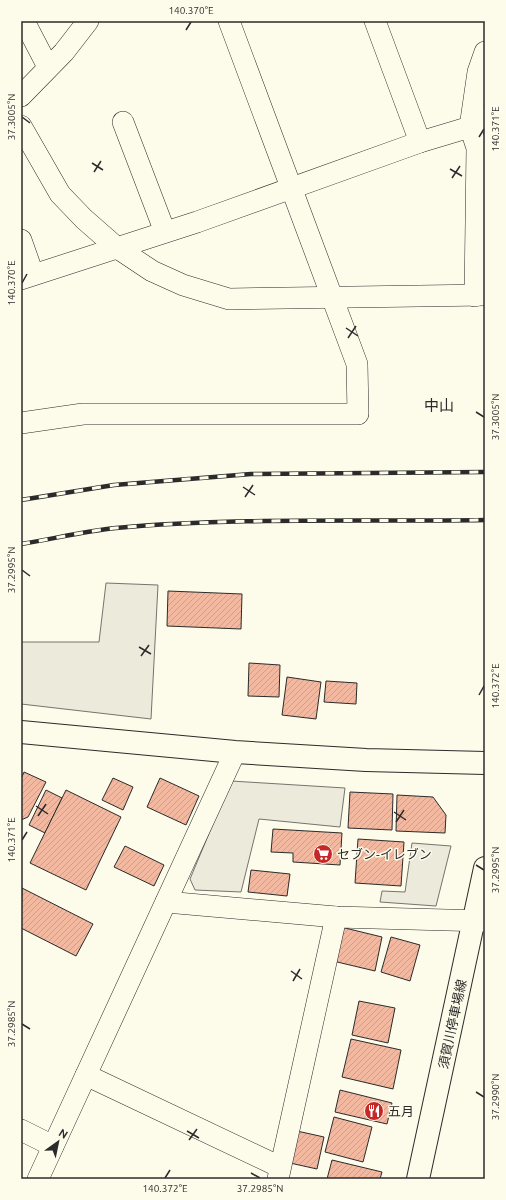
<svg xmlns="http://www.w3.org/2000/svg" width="506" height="1200" viewBox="0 0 506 1200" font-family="Ubuntu,'Noto Sans JP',sans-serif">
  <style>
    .parking { fill: #eceadb; stroke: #74746e }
    .building { fill: url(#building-hatch); stroke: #2b2b2b }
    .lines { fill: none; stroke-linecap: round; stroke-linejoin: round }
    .street-casing { stroke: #2b2b2b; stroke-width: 22 }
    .secondary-casing { stroke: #2b2b2b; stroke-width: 24 }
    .street { stroke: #fdfbea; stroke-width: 21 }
    .secondary { stroke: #fdfbea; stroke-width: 22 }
    .rail-casing { stroke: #2b2b2b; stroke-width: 4.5 }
    .rail { stroke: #fdfbea; stroke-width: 3; stroke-dasharray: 9; stroke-linecap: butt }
    .ticks { fill: none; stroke: #2b2b2b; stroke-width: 1.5 }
    .labels { text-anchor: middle; stroke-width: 3; stroke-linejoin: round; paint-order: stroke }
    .poi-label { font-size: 13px; fill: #2b2b2b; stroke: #fdfbea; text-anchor: start }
    .street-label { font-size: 13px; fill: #2b2b2b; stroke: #fdfbea }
    .quarter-label { font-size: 15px; fill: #2b2b2b; stroke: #fdfbea }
    .neatline { fill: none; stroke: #2b2b2b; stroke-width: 1.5 }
    .ticks-label { font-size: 10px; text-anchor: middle; fill: #2b2b2b }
  </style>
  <defs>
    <pattern id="building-hatch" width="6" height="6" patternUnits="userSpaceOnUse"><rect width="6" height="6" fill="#f2b8a0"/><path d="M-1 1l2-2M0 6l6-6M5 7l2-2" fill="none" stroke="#d09e8a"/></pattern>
  </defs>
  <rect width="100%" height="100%" fill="#fdfbea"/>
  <!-- parking -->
  <g class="parking">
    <path d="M106,583L158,585L151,719L21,704V642H99Z"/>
    <path d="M231,781L345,788L340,827L259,819L241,892L195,890L190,879Z"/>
    <path d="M412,843L451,846L436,906L380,902L382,891L405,892Z"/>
  </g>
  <!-- building -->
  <g class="building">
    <path d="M168,591L242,594L241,629L167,626Z"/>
    <path d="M249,663L280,665L279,697L248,696Z"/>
    <path d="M287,677L321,682L316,719L282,715Z"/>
    <path d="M326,681L357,683L356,704L324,702Z"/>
    <path d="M24,772L46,782L28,817L21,820V779Z"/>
    <path d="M113,778L133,787L123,810L102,800Z"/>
    <path d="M160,778L199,796L186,825L147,807Z"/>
    <path d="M46,790L62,798L45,833L29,825Z"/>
    <path d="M66,790L121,817L86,890L30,863Z"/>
    <path d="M350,792L393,794L392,830L348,828Z"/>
    <path d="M397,795L433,797L446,815L445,833L396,831Z"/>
    <path d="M273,829L342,833L340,865L293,862V853L271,852Z"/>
    <path d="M358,839L404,842L401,886L355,883Z"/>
    <path d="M125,846L164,865L154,886L114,867Z"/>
    <path d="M251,870L290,874L287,896L248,892Z"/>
    <path d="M22,888L93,924L76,956L21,928Z"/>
    <path d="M341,927L382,937L375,971L333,961Z"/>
    <path d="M391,937L420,945L410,981L381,972Z"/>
    <path d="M359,1001L395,1008L388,1043L352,1035Z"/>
    <path d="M351,1039L401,1050L393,1089L342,1077Z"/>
    <path d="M340,1090L392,1103L387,1124L335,1112Z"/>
    <path d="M334,1117L372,1127L363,1162L325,1152Z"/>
    <path d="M297,1131L324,1137L317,1169L290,1163Z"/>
    <path d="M332,1160L382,1172L380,1179H327Z"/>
  </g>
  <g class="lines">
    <!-- street casing -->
    <g class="street-casing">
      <g id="street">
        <path d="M24,21L48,67"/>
        <path d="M375,21L420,142"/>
        <path d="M21,96L64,52L88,21"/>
        <path d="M123,122L165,232"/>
        <path d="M21,126L60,194L84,219L116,247L152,271L183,285L229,299L485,295"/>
        <path d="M21,240L33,274"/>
        <path d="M21,279L197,222L420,142L470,127L485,116"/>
        <path d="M475,296L477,148L470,127L478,72L485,52"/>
        <path d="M21,423L83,414H358L357,364L229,21"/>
        <path d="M166,902L336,917L485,921"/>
        <path d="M86,1075L280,1167"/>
        <path d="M21,1130L53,1146"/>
        <path d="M38,1179L235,752"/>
        <path d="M278,1179L336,917"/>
      </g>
    </g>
    <!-- secondary casing -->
    <g class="secondary-casing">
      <g id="secondary">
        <path d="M21,732L235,752L366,760L485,763"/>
        <path d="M418,1179L485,868"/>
      </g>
    </g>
    <!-- street -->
    <use href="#street" class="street"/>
    <!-- secondary -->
    <use href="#secondary" class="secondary"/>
    <!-- rail casing -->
    <g class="rail-casing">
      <g id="rail">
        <path d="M21,500L114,485L251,474L485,472"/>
        <path d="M21,544C53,539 85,531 116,528C239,517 362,522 485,520"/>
      </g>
    </g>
    <!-- rail -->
    <use href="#rail" class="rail"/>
  </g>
  <!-- ticks -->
  <path class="ticks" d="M186,30L191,22M22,117L30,123M479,137L484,129M92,163L103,170M450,169L462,176M94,172L101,161M452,178L460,166M22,283L27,274M346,328L358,336M348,338L356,326M476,412L484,417M243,487L255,495M245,497L253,485M22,570L30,576M139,647L151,654M141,656L149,645M479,695L484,686M36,806L48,814M394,812L406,820M38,816L46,804M396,822L404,810M22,840L27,832M476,865L484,870M291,971L302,979M293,981L300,969M22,1024L30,1029M476,1092L484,1097M187,1131L199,1138M189,1140L197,1129M251,1173L260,1178M165,1178L170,1170"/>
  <!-- icons -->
  <defs>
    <g id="supermarket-disc" transform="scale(1)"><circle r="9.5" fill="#c62828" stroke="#fdfbea"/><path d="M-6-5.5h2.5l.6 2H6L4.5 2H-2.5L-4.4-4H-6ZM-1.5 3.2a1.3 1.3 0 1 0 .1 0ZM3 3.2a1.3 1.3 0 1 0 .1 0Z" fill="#fff"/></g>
    <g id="restaurant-disc" transform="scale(1)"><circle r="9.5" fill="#c62828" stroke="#fdfbea"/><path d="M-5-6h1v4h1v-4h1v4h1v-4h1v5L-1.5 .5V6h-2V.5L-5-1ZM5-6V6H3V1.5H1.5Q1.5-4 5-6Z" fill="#fff"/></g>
  </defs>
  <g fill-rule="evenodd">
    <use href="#supermarket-disc" x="323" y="854"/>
    <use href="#restaurant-disc" x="374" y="1111"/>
  </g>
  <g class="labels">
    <!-- poi labels -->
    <g class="poi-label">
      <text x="337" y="859">セブン-イレブン</text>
      <text x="388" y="1116">五月</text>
    </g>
    <!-- street labels -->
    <g class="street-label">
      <text transform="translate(452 1024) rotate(-78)" y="5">須賀川停車場線</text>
    </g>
    <!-- quarter labels -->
    <g class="quarter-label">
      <text x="439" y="411">中山</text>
    </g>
  </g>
  <!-- border -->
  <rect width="506" height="1200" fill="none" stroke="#fdfbea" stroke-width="44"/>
  <!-- north arrow -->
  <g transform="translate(58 1142) rotate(33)" stroke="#fdfbea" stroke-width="3" paint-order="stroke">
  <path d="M0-3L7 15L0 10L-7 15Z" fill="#2b2b2b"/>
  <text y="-6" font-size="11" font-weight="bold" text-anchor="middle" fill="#2b2b2b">N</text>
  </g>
  <rect x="22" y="22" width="462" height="1156" class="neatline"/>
  <g class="ticks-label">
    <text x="191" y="14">140.370°E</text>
    <text transform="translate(11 117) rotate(-90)" y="4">37.3005°N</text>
    <text transform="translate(495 129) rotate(-90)" y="4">140.371°E</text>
    <text transform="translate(11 283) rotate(-90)" y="4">140.370°E</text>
    <text transform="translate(495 417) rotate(-90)" y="4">37.3005°N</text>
    <text transform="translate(11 570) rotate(-90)" y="4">37.2995°N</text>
    <text transform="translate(495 686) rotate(-90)" y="4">140.372°E</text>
    <text transform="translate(11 840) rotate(-90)" y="4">140.371°E</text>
    <text transform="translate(495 870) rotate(-90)" y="4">37.2995°N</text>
    <text transform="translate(11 1024) rotate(-90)" y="4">37.2985°N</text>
    <text transform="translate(495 1097) rotate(-90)" y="4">37.2990°N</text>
    <text x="165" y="1192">140.372°E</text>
    <text x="260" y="1192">37.2985°N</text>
  </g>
</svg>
